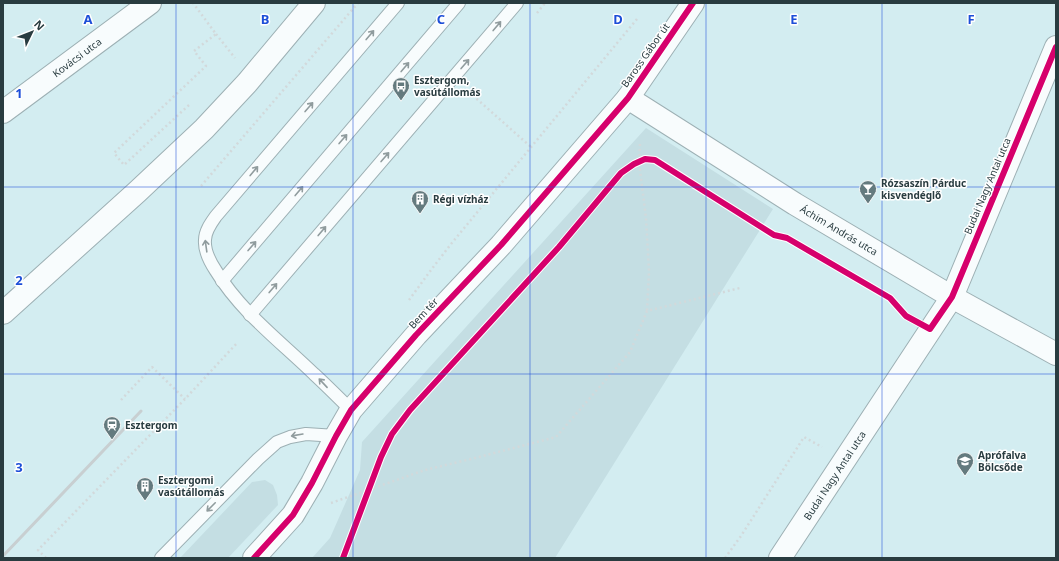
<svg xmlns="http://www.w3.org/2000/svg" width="1059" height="561" viewBox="0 0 1059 561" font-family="'Noto Sans',sans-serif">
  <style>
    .green { fill: #c4dee3 }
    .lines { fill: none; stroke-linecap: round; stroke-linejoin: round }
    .lane-casing { stroke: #9db0b4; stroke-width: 14 }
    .street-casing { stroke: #9db0b4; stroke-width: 24 }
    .path { stroke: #d2d9db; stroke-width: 2.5; stroke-dasharray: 2 3; stroke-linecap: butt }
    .lane { stroke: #f8fcfd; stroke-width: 12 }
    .street { stroke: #f8fcfd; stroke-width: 22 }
    .rail { stroke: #c8cfd1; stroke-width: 3 }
    .cycleway-casing { stroke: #fff; stroke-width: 8 }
    .cycleway { stroke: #d6006c; stroke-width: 6 }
    .oneway { stroke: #909c9e }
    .grid { fill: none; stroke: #1d4ed8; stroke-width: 1; stroke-opacity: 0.55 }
    .labels { text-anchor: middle; stroke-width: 3; stroke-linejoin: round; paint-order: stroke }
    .street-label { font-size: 10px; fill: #293c40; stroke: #fff }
    .poi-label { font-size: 10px; font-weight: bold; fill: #293c40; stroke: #fff; text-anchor: start }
    .grid-label { font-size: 13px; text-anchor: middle; font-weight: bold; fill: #1d4ed8; stroke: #fff; stroke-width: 3; stroke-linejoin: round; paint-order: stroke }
  </style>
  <rect width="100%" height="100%" fill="#d3edf1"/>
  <!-- green -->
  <g class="green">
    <path d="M646,128L773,209L555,558H312L330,538L360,470L362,442Z"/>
    <path d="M265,480L273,485L277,495L278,505L228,558H180L252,482Z"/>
  </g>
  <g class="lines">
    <!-- lane casing -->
    <g class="lane-casing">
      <g id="lane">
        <path d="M222,281L459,3"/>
        <path d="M250,315L517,3"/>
        <path d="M351,410C339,398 327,386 314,374C280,341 241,312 216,271C210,262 204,251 205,240C205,231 211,223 216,216L398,3"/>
        <path d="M161,558L258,459L277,442L290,437L306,434L336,436"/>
      </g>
    </g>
    <!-- street casing -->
    <g class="street-casing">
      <g id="street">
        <path id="s1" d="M628,98L795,204L952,297L1056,354"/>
        <path id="s2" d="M3,112L150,3"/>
        <path d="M3,313L137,192L204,129L247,83L314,3"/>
        <path d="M254,558L293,515L312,483L336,436L351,410L416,335L501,245L628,98L693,3"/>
        <path id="s3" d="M780,558L952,297L1056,47"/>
      </g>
    </g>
    <!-- path -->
    <g class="path">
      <path d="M537,13L545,3"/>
      <path d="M216,34L235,58"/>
      <path d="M469,92L531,147"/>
      <path d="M189,105L124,165L114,153L206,66L194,51L216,34L193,3"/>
      <path d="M640,144L639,162L646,218L649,271L647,311"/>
      <path d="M201,186L358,3"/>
      <path d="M409,300L431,270L451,244L637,19"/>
      <path d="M121,400L152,367L185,399"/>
      <path d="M331,503L425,470L471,459L556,437L630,352L647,311L740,288"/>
      <path d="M46,558L38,550L185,399L238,342"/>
      <path d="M725,558L741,536L804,437L822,447"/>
    </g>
    <!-- lane -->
    <use href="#lane" class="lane"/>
    <!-- street -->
    <use href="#street" class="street"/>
    <!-- rail -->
    <path class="rail" d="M3,556L141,411"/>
    <!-- cycleway casing -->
    <g class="cycleway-casing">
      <g id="cycleway">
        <path d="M254,558L293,515L312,483L336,436L351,410L416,335L501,245L628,98L693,3"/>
        <path d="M343,558L381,457L392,434L410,410L559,247L621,173L634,164L645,159L655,160L774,235L787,238L890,298L906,316L930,329L952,297L1056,47"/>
      </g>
    </g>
    <!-- cycleway -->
    <use href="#cycleway" class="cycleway"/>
  </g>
  <!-- one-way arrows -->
  <defs><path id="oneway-shaft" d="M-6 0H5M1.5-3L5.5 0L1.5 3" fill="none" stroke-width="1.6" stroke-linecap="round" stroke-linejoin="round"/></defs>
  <g class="oneway">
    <use href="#oneway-shaft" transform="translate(497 26) rotate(-50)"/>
    <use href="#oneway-shaft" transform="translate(370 35) rotate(-50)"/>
    <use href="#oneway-shaft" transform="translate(465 64) rotate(-49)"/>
    <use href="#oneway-shaft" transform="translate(405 67) rotate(-50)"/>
    <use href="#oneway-shaft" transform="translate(309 107) rotate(-49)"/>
    <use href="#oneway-shaft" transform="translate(343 139) rotate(-49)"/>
    <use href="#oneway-shaft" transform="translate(385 157) rotate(-49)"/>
    <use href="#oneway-shaft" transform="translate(254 171) rotate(-50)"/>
    <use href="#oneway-shaft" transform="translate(299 191) rotate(-50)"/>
    <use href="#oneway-shaft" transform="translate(322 231) rotate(-50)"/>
    <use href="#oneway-shaft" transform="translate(206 246) rotate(-98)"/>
    <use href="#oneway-shaft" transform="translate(252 246) rotate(-49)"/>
    <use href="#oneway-shaft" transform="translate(273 288) rotate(-50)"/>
    <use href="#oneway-shaft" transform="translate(323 383) rotate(-133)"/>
    <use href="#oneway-shaft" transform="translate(297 435) rotate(170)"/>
    <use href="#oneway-shaft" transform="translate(211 507) rotate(135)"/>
  </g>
  <!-- grid -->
  <path class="grid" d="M176,3V558M353,3V558M530,3V558M706,3V558M882,3V558M3,187H1056M3,374H1056"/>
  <!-- icons -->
  <defs>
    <g id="bus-pin" transform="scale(0.9)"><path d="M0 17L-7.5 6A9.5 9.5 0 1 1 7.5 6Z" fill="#647a7e" stroke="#fff"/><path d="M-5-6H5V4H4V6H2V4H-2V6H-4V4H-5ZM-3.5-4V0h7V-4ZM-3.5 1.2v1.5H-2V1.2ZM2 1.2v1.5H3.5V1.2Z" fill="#fff"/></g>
    <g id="bar-pin" transform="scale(0.9)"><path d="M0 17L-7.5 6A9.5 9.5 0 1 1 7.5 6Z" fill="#647a7e" stroke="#fff"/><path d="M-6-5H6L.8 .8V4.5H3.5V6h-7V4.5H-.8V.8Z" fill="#fff"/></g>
    <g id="building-pin" transform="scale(0.9)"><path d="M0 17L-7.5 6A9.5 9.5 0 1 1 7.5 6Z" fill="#647a7e" stroke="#fff"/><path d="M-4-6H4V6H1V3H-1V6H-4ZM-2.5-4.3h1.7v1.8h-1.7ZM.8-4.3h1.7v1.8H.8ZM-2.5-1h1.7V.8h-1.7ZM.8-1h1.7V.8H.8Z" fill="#fff"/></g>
    <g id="station-pin" transform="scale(0.9)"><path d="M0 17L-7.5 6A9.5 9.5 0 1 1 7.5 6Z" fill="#647a7e" stroke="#fff"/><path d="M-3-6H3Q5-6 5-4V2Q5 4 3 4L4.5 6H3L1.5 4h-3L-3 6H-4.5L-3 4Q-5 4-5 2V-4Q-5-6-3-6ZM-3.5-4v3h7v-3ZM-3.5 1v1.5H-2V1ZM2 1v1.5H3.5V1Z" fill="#fff"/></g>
    <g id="school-pin" transform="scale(0.9)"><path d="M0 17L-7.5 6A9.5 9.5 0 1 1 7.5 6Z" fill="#647a7e" stroke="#fff"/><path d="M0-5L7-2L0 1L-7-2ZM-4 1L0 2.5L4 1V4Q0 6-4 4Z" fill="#fff"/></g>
  </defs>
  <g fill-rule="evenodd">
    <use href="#bus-pin" x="401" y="86"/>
    <use href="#bar-pin" x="868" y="189"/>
    <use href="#building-pin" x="420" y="199"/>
    <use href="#station-pin" x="112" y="425"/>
    <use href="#school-pin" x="965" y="461"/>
    <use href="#building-pin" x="145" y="486"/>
  </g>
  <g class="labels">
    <!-- street labels -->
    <g class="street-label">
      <text transform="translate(645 55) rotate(-55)" y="4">Baross Gábor út</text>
      <text dy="4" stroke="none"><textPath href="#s2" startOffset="92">Kovácsi utca</textPath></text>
      <text transform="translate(987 186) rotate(-67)" y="4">Budai Nagy Antal utca</text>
      <text dy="4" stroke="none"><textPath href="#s1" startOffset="249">Áchim András utca</textPath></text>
      <text transform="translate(423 313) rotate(-47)" y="4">Bem tér</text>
      <text dy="4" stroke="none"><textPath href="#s3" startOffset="99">Budai Nagy Antal utca</textPath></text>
    </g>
    <!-- poi labels -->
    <g class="poi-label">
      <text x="414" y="84">Esztergom,<tspan x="414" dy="12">vasútállomás</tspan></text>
      <text x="881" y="187">Rózsaszín Párduc<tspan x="881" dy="12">kisvendéglő</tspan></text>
      <text x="433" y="203">Régi vízház</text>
      <text x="125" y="429">Esztergom</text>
      <text x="978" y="459">Aprófalva<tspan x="978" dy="12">Bölcsőde</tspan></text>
      <text x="158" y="484">Esztergomi<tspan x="158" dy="12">vasútállomás</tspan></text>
    </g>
  </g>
  <g class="grid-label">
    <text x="88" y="24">A</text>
    <text x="265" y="24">B</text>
    <text x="441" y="24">C</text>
    <text x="618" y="24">D</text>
    <text x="794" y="24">E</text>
    <text x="971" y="24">F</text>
    <text x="19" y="98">1</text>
    <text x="19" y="285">2</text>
    <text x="19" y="472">3</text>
  </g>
  <!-- border -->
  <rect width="1059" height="561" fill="none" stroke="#293c40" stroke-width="8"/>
  <!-- north arrow -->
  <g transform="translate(32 32) rotate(47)" stroke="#ffffff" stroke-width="3" paint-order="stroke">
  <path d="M0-3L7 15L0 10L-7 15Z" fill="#293c40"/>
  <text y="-6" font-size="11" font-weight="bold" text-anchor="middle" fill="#293c40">N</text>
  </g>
</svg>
